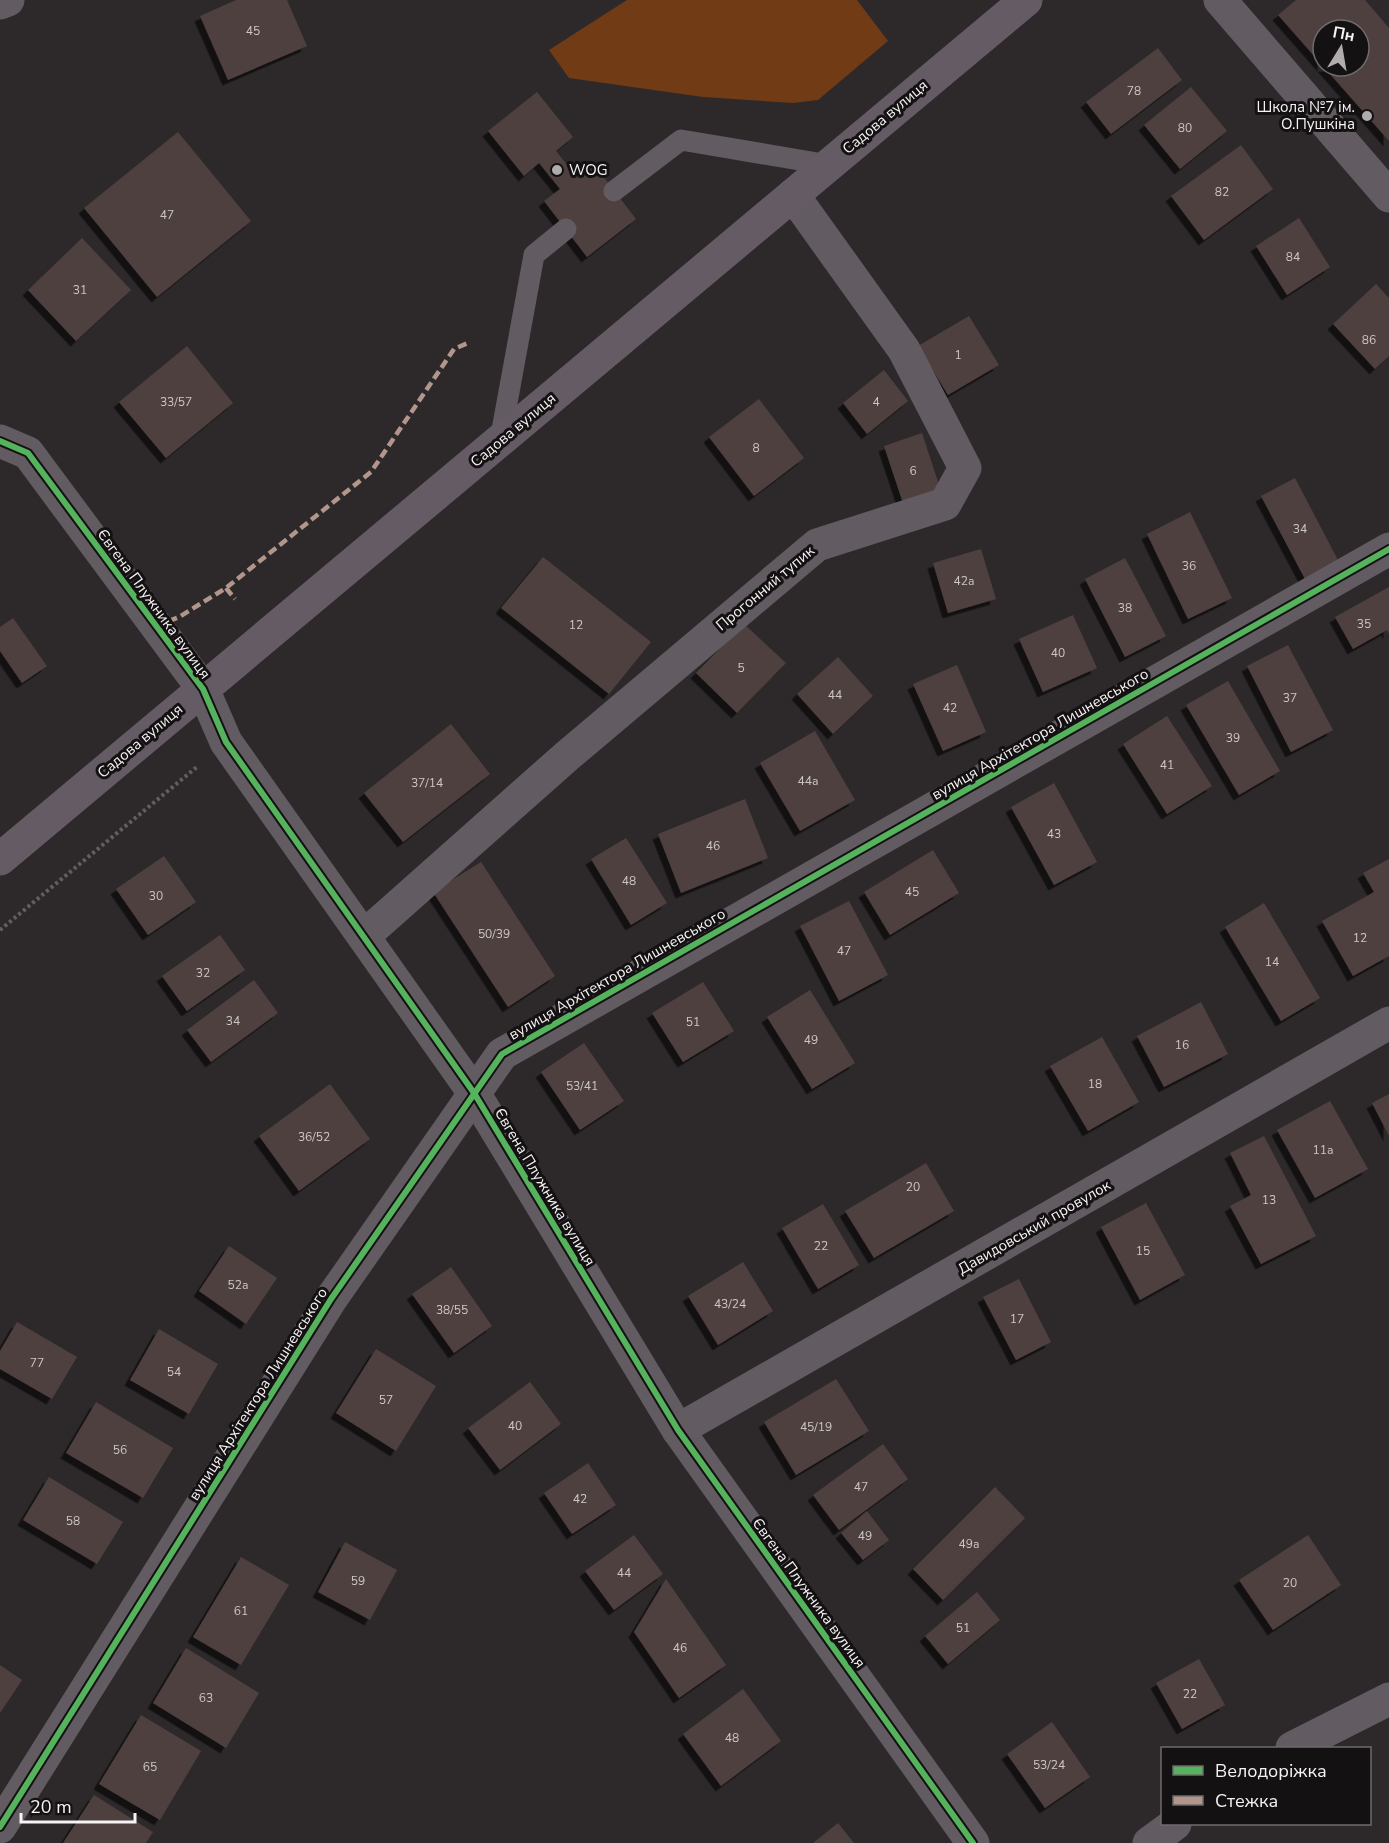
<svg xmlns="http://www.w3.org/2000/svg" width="1389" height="1843" viewBox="0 0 1389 1843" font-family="'Nunito Sans',sans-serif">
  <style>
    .green { fill: #713b15 }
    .building { fill: #4f3f40; fill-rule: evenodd; filter: url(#shadow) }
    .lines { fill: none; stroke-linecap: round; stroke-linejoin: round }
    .path { stroke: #635e62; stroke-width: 4; stroke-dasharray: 3 3; stroke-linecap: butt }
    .service { stroke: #625b62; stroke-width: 21 }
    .minor { stroke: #625b62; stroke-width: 33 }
    .secondary { stroke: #655b65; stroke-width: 33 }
    .quiet { stroke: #b2968c; stroke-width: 4.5; stroke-dasharray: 9 4.5; stroke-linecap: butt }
    .cycleway-casing { stroke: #141112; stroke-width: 10 }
    .cycleway { stroke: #56b35d; stroke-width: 6 }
    .poi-dot { fill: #b0acae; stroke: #141112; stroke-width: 2 }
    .labels { text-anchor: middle; stroke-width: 6; stroke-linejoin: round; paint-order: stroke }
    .number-label { font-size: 12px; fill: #cdc6c7 }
    .poi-label { font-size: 15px; fill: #f7f3f4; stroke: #141112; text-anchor: end }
    .street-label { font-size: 15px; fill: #f7f3f4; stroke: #141112 }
  </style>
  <defs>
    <filter id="shadow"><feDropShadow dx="-5.5" dy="5.5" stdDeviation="0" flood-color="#0009"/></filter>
  </defs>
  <rect width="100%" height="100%" fill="#2d292b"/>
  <!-- green -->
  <path class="green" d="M627,0H857L888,41L818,100L793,103L703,97L569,78L549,50Z"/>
  <!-- building -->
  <g class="building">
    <path d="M236,0H287L307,46L228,80L200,16Z"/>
    <path d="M1296,0H1365L1389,28V141L1278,15ZM1323,30H1359V66H1323Z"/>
    <path d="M1158,48L1182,80L1111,134L1086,102Z"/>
    <path d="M1191,87L1227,131L1180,169L1144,125Z"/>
    <path d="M537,92L573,137L556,151L576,176L593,163L636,219L587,257L544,201L560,189L539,163L524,176L488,131Z"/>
    <path d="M178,132L251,221L157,297L84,208Z"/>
    <path d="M1241,145L1273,189L1204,240L1171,196Z"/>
    <path d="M1299,218L1330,267L1287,295L1256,246Z"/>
    <path d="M82,238L131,290L76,341L28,290Z"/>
    <path d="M1376,284L1389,298V356L1375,369L1333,324Z"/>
    <path d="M969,316L999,365L948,395L918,346Z"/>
    <path d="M187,346L233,403L166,458L119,402Z"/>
    <path d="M884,370L908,401L867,434L843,403Z"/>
    <path d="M759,399L804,458L754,496L709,437Z"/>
    <path d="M922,433L943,497L905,509L884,446Z"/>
    <path d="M1295,478L1339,562L1305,579L1261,496Z"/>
    <path d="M1190,512L1232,598L1188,619L1147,534Z"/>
    <path d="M981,549L996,599L948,613L933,563Z"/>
    <path d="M543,557L651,642L609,694L501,608Z"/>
    <path d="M1125,558L1166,636L1125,657L1085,579Z"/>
    <path d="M1389,587V634L1387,630L1353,649L1335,617Z"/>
    <path d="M1073,615L1097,668L1043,692L1019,639Z"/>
    <path d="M13,618L47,666L22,683L0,651V627Z"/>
    <path d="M744,624L786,663L737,713L696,673Z"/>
    <path d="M1288,645L1333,730L1291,752L1247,666Z"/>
    <path d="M838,657L873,696L833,734L797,694Z"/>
    <path d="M957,665L986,732L943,751L913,684Z"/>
    <path d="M1228,681L1280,771L1239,795L1186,705Z"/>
    <path d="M1167,716L1212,786L1167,814L1123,744Z"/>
    <path d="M451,724L490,774L403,842L364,793Z"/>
    <path d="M815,731L855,800L800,831L760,763Z"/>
    <path d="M1054,783L1097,862L1054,885L1011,807Z"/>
    <path d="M745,799L768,858L681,893L658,834Z"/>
    <path d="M626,838L667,903L631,925L591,859Z"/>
    <path d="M933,850L959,893L890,935L864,892Z"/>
    <path d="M164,856L196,902L148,935L116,889Z"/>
    <path d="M1389,859V956L1353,976L1322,921L1374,892L1363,873Z"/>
    <path d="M481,862L555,976L508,1007L433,892Z"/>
    <path d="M849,901L888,975L839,1001L800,926Z"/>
    <path d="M1264,903L1320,998L1281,1021L1225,927Z"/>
    <path d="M220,935L245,970L187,1011L162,976Z"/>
    <path d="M254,980L278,1013L211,1062L187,1030Z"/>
    <path d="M703,982L734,1031L683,1062L652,1013Z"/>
    <path d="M810,990L855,1063L812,1089L767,1017Z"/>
    <path d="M1201,1002L1228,1054L1164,1087L1137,1036Z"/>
    <path d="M1102,1037L1139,1102L1088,1131L1050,1066Z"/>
    <path d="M584,1043L624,1101L580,1130L541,1072Z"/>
    <path d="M330,1084L370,1139L299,1191L259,1136Z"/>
    <path d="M1389,1094V1136L1372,1103Z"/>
    <path d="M1330,1101L1368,1169L1315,1198L1277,1130Z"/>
    <path d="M1264,1136L1316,1236L1261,1264L1230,1206L1251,1195L1230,1153Z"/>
    <path d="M926,1163L954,1211L874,1258L845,1211Z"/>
    <path d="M1146,1203L1185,1275L1140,1300L1101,1227Z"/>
    <path d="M823,1204L859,1265L818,1289L782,1228Z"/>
    <path d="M229,1246L277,1278L246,1324L199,1291Z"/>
    <path d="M743,1262L773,1311L718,1345L688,1296Z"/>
    <path d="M451,1267L492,1326L454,1353L412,1294Z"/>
    <path d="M1019,1279L1051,1342L1016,1360L983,1297Z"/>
    <path d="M17,1322L77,1357L52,1399L0,1369V1351Z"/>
    <path d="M159,1329L218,1364L189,1414L130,1380Z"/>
    <path d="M376,1349L436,1386L396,1451L336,1413Z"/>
    <path d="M836,1379L869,1431L796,1475L764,1422Z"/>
    <path d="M530,1382L561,1424L500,1470L468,1428Z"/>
    <path d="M96,1402L173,1448L143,1498L66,1453Z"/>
    <path d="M883,1444L908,1479L839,1530L813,1495Z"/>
    <path d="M588,1463L616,1505L572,1534L544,1493Z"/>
    <path d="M49,1477L123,1522L97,1564L23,1520Z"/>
    <path d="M995,1487L1025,1518L943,1600L913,1569Z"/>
    <path d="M867,1511L889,1540L863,1560L841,1533Z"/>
    <path d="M634,1535L663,1574L614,1610L585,1571Z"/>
    <path d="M1308,1535L1341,1585L1273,1630L1239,1580Z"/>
    <path d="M345,1542L397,1570L370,1620L318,1592Z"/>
    <path d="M241,1557L289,1585L241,1665L193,1637Z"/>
    <path d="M666,1579L726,1665L679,1698L634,1632Z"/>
    <path d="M977,1592L1000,1620L948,1664L925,1636Z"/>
    <path d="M186,1648L259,1693L226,1748L153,1703Z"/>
    <path d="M1199,1659L1225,1705L1182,1729L1156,1683Z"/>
    <path d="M0,1665L22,1680L0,1713Z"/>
    <path d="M743,1689L781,1741L721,1786L683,1734Z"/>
    <path d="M141,1715L201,1751L160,1820L99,1784Z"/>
    <path d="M1052,1722L1090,1777L1045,1808L1007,1754Z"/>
    <path d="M94,1795L153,1832L146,1843H63Z"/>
    <path d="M838,1823L854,1843H813Z"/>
  </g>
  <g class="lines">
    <!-- path -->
    <path class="path" d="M0,930L198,766"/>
    <!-- service -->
    <g class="service">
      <path d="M614,191L681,140L829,165"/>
      <path d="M500,441L534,255L566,229"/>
    </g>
    <!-- minor -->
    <g class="minor">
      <path d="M1220,0L1389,196"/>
      <path d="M0,3L8,0"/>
      <path d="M0,441L28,453L203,689L226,742L474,1093L678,1430L973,1843"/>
      <path d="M364,936L567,756L817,545L945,504L965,468L904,350L793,195"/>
      <path d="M678,1430L1389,1023"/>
      <path d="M1292,1748L1389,1699"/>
      <path d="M0,1827L331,1299L502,1054L1389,549"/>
      <path d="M1149,1843L1175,1824"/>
    </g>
    <!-- secondary -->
    <path class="secondary" d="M0,859L1026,0"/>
    <!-- quiet -->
    <g class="quiet">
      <path d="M226,588L235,599"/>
      <path d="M156,626L179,617L226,588L371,472L454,349L470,342"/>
    </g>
    <!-- cycleway casing -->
    <g class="cycleway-casing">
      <g id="cycleway">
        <path d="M0,441L28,453L203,689L226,742L474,1093L678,1430L973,1843"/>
        <path d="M0,1827L331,1299L502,1054L1389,549"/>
      </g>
    </g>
    <!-- cycleway -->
    <use href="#cycleway" class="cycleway"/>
  </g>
  <!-- markers -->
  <g class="poi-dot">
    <circle cx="1367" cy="116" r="6"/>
    <circle cx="557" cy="170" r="6"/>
  </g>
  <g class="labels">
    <!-- number labels -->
    <g class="number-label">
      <text x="253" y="35">45</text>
      <text x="1134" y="95">78</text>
      <text x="1185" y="132">80</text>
      <text x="1222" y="196">82</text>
      <text x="167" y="219">47</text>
      <text x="1293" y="261">84</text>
      <text x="80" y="294">31</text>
      <text x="1369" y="344">86</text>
      <text x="958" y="359">1</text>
      <text x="176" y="406">33/57</text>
      <text x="876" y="406">4</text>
      <text x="756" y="452">8</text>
      <text x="913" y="475">6</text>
      <text x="1300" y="533">34</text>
      <text x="1189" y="570">36</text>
      <text x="964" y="585">42а</text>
      <text x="1125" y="612">38</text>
      <text x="1364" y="628">35</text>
      <text x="576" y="629">12</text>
      <text x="1058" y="657">40</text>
      <text x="741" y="672">5</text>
      <text x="835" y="699">44</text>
      <text x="1290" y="702">37</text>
      <text x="950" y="712">42</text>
      <text x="1233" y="742">39</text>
      <text x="1167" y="769">41</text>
      <text x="808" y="785">44а</text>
      <text x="427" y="787">37/14</text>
      <text x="1054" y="838">43</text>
      <text x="713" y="850">46</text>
      <text x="629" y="885">48</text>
      <text x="912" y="896">45</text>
      <text x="156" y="900">30</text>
      <text x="494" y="938">50/39</text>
      <text x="1360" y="942">12</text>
      <text x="844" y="955">47</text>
      <text x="1272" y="966">14</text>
      <text x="203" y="977">32</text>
      <text x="233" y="1025">34</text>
      <text x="693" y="1026">51</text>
      <text x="811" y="1044">49</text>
      <text x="1182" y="1049">16</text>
      <text x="1095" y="1088">18</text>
      <text x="582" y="1090">53/41</text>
      <text x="314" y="1141">36/52</text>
      <text x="1323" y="1154">11а</text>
      <text x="913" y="1191">20</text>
      <text x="1269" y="1204">13</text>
      <text x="821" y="1250">22</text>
      <text x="1143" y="1255">15</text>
      <text x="238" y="1289">52а</text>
      <text x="730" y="1308">43/24</text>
      <text x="452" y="1314">38/55</text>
      <text x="1017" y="1323">17</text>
      <text x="37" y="1367">77</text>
      <text x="174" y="1376">54</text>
      <text x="386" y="1404">57</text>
      <text x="515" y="1430">40</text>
      <text x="816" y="1431">45/19</text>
      <text x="120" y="1454">56</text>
      <text x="861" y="1491">47</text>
      <text x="580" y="1503">42</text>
      <text x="73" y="1525">58</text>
      <text x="865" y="1540">49</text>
      <text x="969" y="1548">49а</text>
      <text x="624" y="1577">44</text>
      <text x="358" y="1585">59</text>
      <text x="1290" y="1587">20</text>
      <text x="241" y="1615">61</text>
      <text x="963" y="1632">51</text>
      <text x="680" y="1652">46</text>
      <text x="1190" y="1698">22</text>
      <text x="206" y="1702">63</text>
      <text x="732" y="1742">48</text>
      <text x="1049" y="1769">53/24</text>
      <text x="150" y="1771">65</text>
    </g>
    <!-- poi labels -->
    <g class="poi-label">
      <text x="1355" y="112">Школа №7 ім.<tspan x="1355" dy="17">О.Пушкіна</tspan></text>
      <text x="569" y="175" text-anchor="start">WOG</text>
    </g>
    <!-- street labels -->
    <g class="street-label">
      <text transform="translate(885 117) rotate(-40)" y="5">Садова вулиця</text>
      <text transform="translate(513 430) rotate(-40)" y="5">Садова вулиця</text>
      <text transform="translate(765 588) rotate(-40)" y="5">Прогонний тупик</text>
      <text transform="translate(154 604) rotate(54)" y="5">Євгена Плужника вулиця</text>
      <text transform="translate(1040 734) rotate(-30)" y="5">вулиця Архітектора Лишневського</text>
      <text transform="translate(140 741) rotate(-40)" y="5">Садова вулиця</text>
      <text transform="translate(617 974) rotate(-30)" y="5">вулиця Архітектора Лишневського</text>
      <text transform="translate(545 1187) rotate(59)" y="5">Євгена Плужника вулиця</text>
      <text transform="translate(1034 1227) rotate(-30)" y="5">Давидовський провулок</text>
      <text transform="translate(258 1394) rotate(-58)" y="5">вулиця Архітектора Лишневського</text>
      <text transform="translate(809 1593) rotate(54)" y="5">Євгена Плужника вулиця</text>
    </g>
  </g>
  <!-- legend -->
  <rect x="1161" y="1747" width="210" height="78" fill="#141112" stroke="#6f6b6c" stroke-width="1.5"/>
  <rect x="1173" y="1766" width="30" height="9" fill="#56b35d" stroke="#6f6b6c" stroke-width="1.5"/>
  <text x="1215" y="1777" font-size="18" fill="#f7f3f4">Велодоріжка</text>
  <rect x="1173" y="1796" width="30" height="9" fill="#b2968c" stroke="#6f6b6c" stroke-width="1.5"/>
  <text x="1215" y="1807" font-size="18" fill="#f7f3f4">Стежка</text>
  <!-- north arrow -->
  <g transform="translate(1341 48) rotate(11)"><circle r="28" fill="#141112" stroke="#6f6b6c" stroke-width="1.5"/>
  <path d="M0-4.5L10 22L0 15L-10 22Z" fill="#b0acae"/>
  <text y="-9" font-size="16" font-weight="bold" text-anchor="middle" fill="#f7f3f4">Пн</text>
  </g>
  <!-- scale -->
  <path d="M21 1813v9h114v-9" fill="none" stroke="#f7f3f4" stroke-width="3"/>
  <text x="30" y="1813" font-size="18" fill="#f7f3f4" stroke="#141112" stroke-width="4.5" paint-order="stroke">20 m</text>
</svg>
